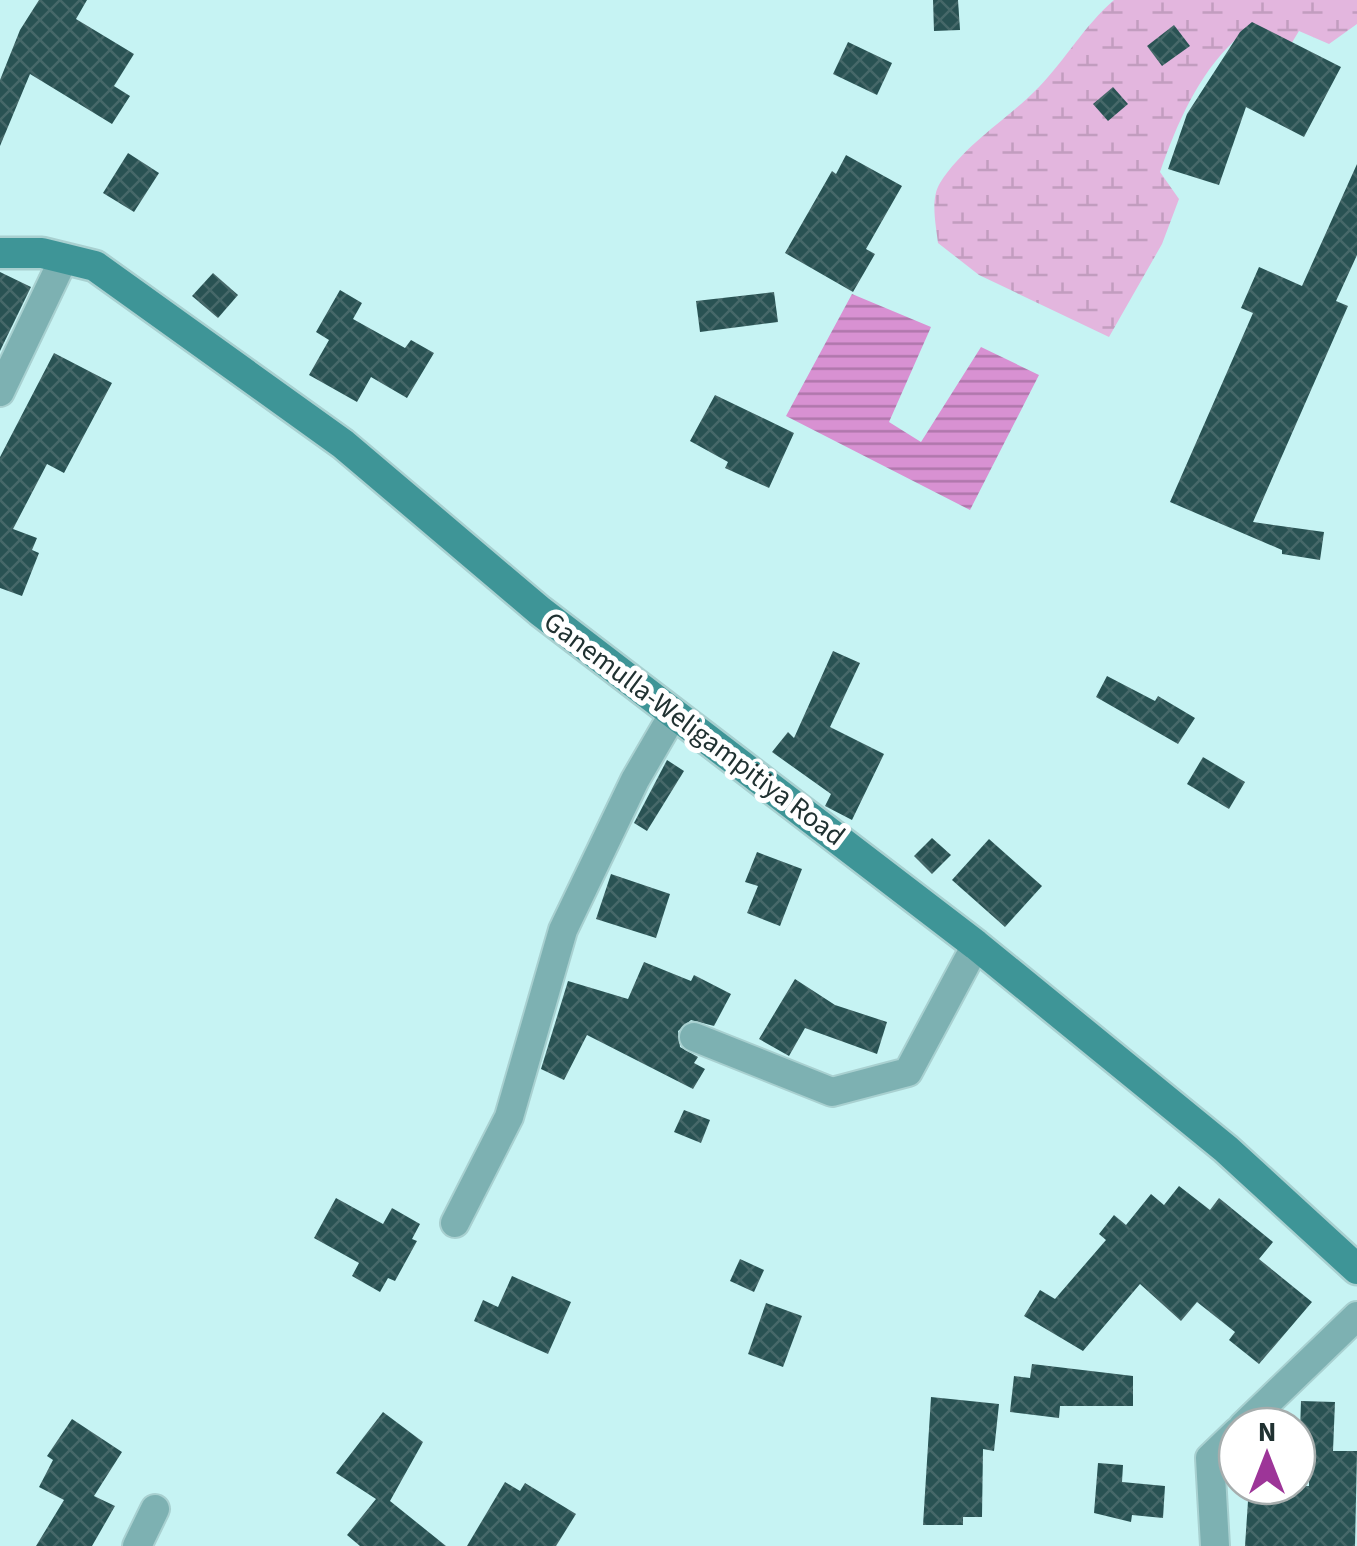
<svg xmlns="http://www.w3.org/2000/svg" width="1357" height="1546" viewBox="0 0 1357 1546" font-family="'Source Sans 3',sans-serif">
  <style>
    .wetland { fill: url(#wetland-marsh) }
    .water { fill: url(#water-rules) }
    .building { fill: url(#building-cross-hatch) }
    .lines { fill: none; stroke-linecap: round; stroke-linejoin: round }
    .street-casing { stroke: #a8d0d0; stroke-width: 32 }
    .secondary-casing { stroke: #a8d0d0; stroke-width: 35 }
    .street { stroke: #7db1b2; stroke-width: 28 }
    .secondary { stroke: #3e9597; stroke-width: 30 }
    .labels { text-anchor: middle; stroke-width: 10; stroke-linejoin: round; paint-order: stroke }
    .street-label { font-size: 28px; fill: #203131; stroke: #fff }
  </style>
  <defs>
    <pattern id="wetland-marsh" width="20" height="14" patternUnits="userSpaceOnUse" patternTransform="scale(2.5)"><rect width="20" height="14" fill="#e3b6de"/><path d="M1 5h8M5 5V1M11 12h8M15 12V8" fill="none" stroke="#c29dbf"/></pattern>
    <pattern id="water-rules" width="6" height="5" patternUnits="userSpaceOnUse" patternTransform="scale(2.5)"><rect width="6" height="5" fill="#d891d2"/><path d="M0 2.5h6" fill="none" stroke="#af77ab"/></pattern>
    <pattern id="building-cross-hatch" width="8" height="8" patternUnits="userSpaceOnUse" patternTransform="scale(2.5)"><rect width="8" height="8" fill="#295253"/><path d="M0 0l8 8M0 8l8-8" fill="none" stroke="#466869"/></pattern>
  </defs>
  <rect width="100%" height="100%" fill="#c6f3f3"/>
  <!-- wetland -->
  <path class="wetland" d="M1114,0H1357V24L1329,44L1299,31L1288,49L1235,40C1197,76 1177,124 1160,172L1179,199L1162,244L1109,337L979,275L938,243C936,225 930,199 940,183C966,143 1007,120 1039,87C1066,59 1084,26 1114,0Z"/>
  <!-- water -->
  <path class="water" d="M852,294L931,327L889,422L921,442L981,347L1039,375L970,510L786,416Z"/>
  <!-- building -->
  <g class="building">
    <path d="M39,0H87L76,19L134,54L114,86L130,96L112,124L30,74L0,146V80L20,30Z"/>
    <path d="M933,0H958L960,30L934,31Z"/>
    <path d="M1252,22L1341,67L1304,137L1246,107L1219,185L1168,169L1187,114L1240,32Z"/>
    <path d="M1174,25L1190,46L1162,66L1147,46Z"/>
    <path d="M848,42L892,63L877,95L833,74Z"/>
    <path d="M1113,87L1128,104L1108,121L1093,104Z"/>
    <path d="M128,153L159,173L134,212L103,193Z"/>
    <path d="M846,155L902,186L866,249L875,254L853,292L785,253L832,171L836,174Z"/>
    <path d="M1357,164V255L1336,301L1348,306L1253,522L1324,532L1320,560L1282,554V550L1170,502L1253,313L1241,308L1259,267L1302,286Z"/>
    <path d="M0,272L31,287L0,351Z"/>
    <path d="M213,273L238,295L218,318L192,296Z"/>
    <path d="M340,290L362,303L353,319L405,348L411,340L434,353L407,398L371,377L357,402L309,375L329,340L316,332Z"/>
    <path d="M774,292L778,322L700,332L696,301Z"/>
    <path d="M54,353L112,383L64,473L47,464L13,529L37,538L32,550L39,553L22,596L0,588V457Z"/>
    <path d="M715,395L794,433L769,488L725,468L728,462L690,441Z"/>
    <path d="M833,651L860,663L830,727L884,754L852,820L825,806L831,794L772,752L788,732L794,738Z"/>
    <path d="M1107,676L1155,701L1158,696L1195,718L1178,744L1096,697Z"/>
    <path d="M1203,757L1245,782L1229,809L1187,784Z"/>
    <path d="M667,760L684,771L647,831L634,823Z"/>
    <path d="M932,838L951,855L932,874L914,856Z"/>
    <path d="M989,839L1042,886L1005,927L952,880Z"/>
    <path d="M757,852L802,869L780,926L747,913L758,886L745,882Z"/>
    <path d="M611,874L670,894L656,938L596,919Z"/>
    <path d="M644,962L691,981L694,975L731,994L714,1026L691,1020L678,1031L680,1047L698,1057L694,1063L705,1069L693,1089L587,1035L564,1080L541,1069L568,981L628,999Z"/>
    <path d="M795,979L835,1005L887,1022L877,1054L805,1028L789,1056L759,1039Z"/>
    <path d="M684,1110L710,1120L701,1143L674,1132Z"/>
    <path d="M1179,1186L1210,1210L1219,1198L1273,1242L1259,1259L1312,1302L1259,1364L1229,1340L1235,1332L1197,1302L1181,1321L1140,1284L1083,1351L1024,1316L1040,1290L1055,1299L1106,1240L1099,1234L1114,1215L1126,1225L1151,1194L1164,1205Z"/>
    <path d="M336,1198L383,1224L392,1208L420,1224L412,1239L417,1241L395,1281L388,1278L380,1292L352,1276L359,1263L314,1238Z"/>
    <path d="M740,1259L764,1270L754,1292L730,1281Z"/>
    <path d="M512,1276L571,1302L548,1354L474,1321L483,1300L498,1307Z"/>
    <path d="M766,1303L802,1316L783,1367L748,1354Z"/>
    <path d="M1032,1364L1133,1376V1406H1060L1059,1418L1010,1412L1014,1376L1030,1378Z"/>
    <path d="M931,1397L999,1404L994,1451L983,1449L982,1517H963V1525H923Z"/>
    <path d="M1301,1401L1335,1402L1333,1451H1357L1355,1546H1245L1249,1486H1309V1434L1300,1433Z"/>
    <path d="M383,1412L423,1442L390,1501L446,1546H360L347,1535L376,1499L336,1473Z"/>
    <path d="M72,1419L122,1452L94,1496L115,1506L92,1546H36L64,1500L39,1487L53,1460L47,1456Z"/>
    <path d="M1098,1463L1123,1465L1122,1482L1165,1486L1163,1518L1132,1515L1131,1522L1094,1513Z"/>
    <path d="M505,1482L520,1491L525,1483L576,1514L556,1546H467Z"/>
  </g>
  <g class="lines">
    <!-- street casing -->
    <g class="street-casing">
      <g id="street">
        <path d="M0,392L64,258"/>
        <path d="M694,1037L832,1092L908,1072L976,945"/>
        <path d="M455,1223L509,1117L563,930L635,780L674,713"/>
        <path d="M1243,1426L1357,1316"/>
        <path d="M137,1546L155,1509"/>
        <path d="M1215,1546L1210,1458L1237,1432"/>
      </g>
    </g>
    <!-- secondary casing -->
    <g class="secondary-casing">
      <path id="secondary" d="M0,253H42L95,266L343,444L540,611L976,945L1226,1149L1357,1269"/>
    </g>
    <!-- street -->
    <use href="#street" class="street"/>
    <!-- secondary -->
    <use href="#secondary" class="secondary"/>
  </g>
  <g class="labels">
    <!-- street labels -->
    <g class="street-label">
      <text transform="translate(695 728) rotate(37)" y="10">Ganemulla-Weligampitiya Road</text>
    </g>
  </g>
  <!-- north arrow -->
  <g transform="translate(1267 1456)"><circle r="48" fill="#ffffff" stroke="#a6adad" stroke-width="2.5"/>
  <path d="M0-8L18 38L0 25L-18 38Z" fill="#9d3598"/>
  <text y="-15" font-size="28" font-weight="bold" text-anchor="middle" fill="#203131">N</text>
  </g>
</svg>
